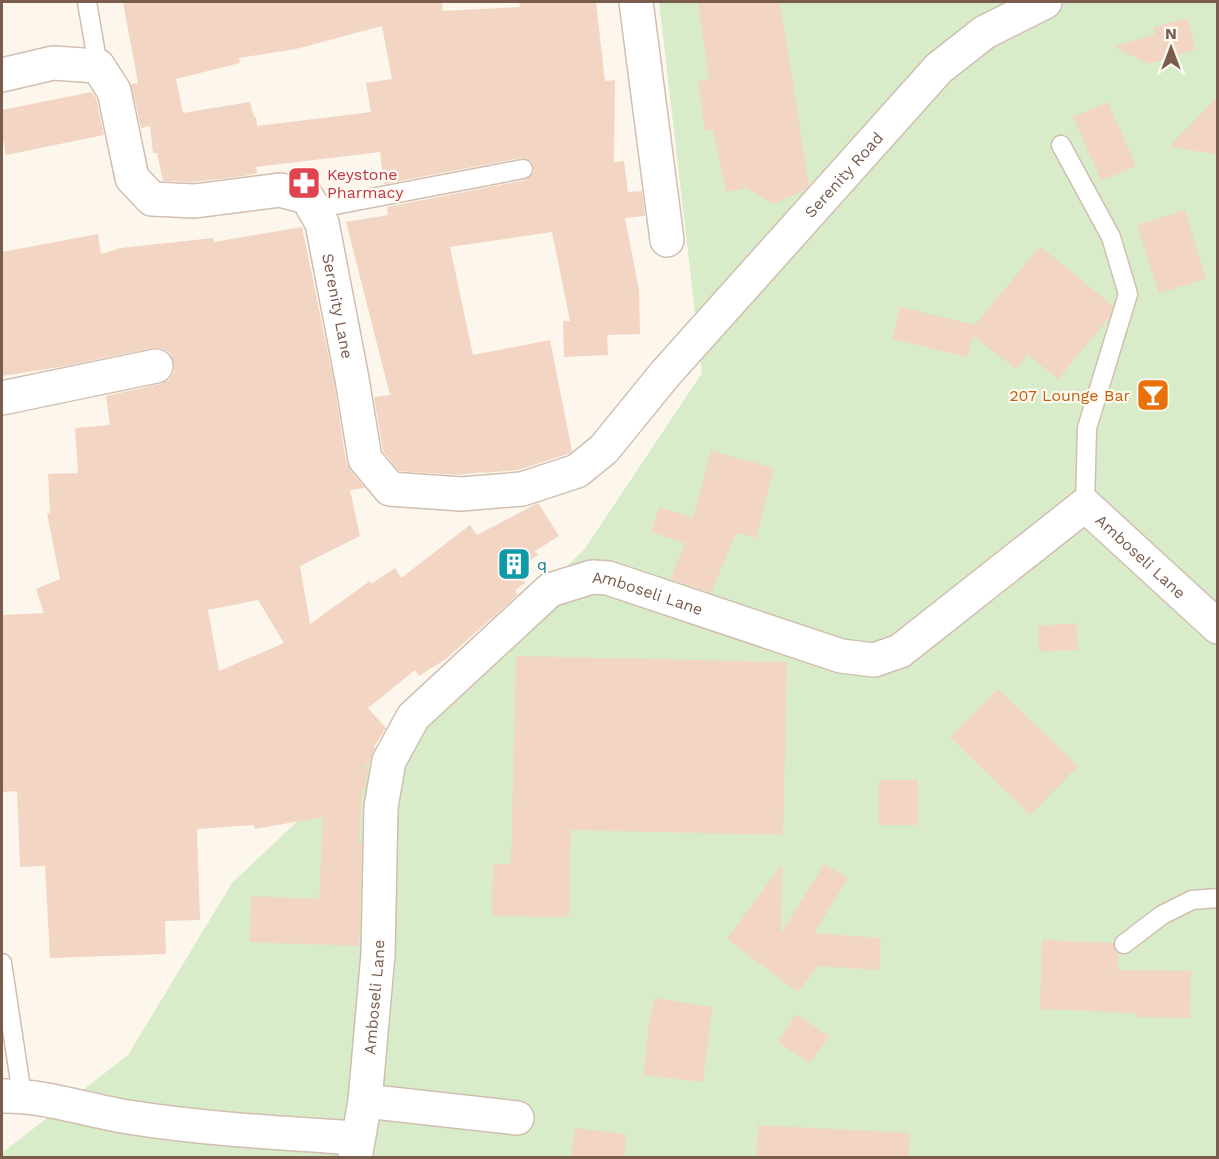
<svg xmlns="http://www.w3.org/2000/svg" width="1219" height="1159" viewBox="0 0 1219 1159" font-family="'Work Sans',sans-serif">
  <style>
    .green { fill: #d8ecc9 }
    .building { fill: #f3d5c3; fill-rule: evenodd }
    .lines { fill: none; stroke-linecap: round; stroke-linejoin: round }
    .lane-casing { stroke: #d1beb0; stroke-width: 21 }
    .street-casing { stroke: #d1beb0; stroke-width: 36 }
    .lane { stroke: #fff; stroke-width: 18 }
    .street { stroke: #fff; stroke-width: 33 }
    .labels { text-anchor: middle; stroke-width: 4.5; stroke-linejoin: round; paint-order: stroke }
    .health-label { font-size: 16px; fill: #be3a42; stroke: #fffaf3; text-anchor: start }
    .street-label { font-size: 16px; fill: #7a5c4d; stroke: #fffaf3 }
    .food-label { font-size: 16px; fill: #c56008; stroke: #fffaf3; text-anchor: end }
    .culture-label { font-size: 16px; fill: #0d838f; stroke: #fffaf3; text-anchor: start }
  </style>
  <rect width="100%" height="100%" fill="#fdf6ec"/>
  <!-- green -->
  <path class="green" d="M659,2H1217V1157L2,1158V1153L128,1055L232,883L584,550L702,373Z"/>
  <!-- building -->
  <g class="building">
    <path d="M123,2H442L443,11H441L520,7L519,2H596L605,81L615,80L614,162L624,161L628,192L642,191L645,216L625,218L639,290L640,334L607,335L608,355L564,357L563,321H570L552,232L450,247L473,355L550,340L572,451L568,454L518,470L483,473V472L458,475L399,471L383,451L374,397L390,395L346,222L388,215L387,207L526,180L534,172L531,161L521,158L384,184L380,152L256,167L257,173L244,176L194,182L163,181L157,153H153L150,126L141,128L131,84L138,83ZM382,26L392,79L366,83L371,112L257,126L256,117H254L250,102L183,113L176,79L240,63L239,58L296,49Z"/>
    <path d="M698,2H780L809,185L805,190L773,204L746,188L726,192L713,130L705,131L698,81L709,80Z"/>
    <path d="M1187,18L1196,49L1149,64L1114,47L1155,34L1154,27Z"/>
    <path d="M92,92L96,98L104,135L6,155L2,134V110Z"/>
    <path d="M1218,96V154L1169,147L1196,119Z"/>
    <path d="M1108,102L1136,166L1101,181L1073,117Z"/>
    <path d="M1185,210L1206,279L1159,293L1137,225Z"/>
    <path d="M302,227L334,382L346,462L351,471L365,488L350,490L360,536L300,566L310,624L370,581L371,584L395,568L401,578L470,525L477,535L538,503L559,536L535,551L538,555L516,570L525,583L515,590L518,594L510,602L446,659L419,676L415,670L368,708L386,728L375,745L369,764L365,766L368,771L365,789L362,790L359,843H362L359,946L250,942L251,896L319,899L323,817L255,829L254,825L197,829L200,920L165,921L166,954L50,958L45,866L20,867L17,791L2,792V615L44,613L36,589L60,579L47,513H50L48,474L78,473L75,428L110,425L106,396L160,384L169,380L174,372V363L170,353L162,348H153L65,366L2,376V252L98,234L101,254L121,248L213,238L214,242ZM258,600L284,643L219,671L208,610Z"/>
    <path d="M1040,246L1113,306L1109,318L1058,379L1027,354L1016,369L973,336L968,357L892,339L900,307L975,325Z"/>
    <path d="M711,451L774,468L756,538L736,533L711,593L670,579L685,543L651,532L659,507L693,518Z"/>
    <path d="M1076,623L1078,650L1039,652L1038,626Z"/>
    <path d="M516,656L787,662L783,835L571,830L569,917L492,916L493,864H511Z"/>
    <path d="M998,689L1078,766L1030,815L950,737Z"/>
    <rect x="879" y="780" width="39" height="45"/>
    <path d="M782,864L781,934L824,864L848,878L814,933L881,938L879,970L818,966L798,992L727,939Z"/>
    <path d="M1042,940L1113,943L1115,950L1118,953V970L1191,971L1190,1018L1136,1017V1013L1040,1009Z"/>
    <path d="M654,998L712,1007L703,1082L643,1075L649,1025Z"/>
    <path d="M796,1014L829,1036L810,1063L778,1042Z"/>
    <path d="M758,1125L910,1133L909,1158H756Z"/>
    <path d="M575,1128L626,1134L624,1158H571Z"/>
  </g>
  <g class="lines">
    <!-- lane casing -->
    <g class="lane-casing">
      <g id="lane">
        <path d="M87,2L98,66"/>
        <path d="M1061,145L1111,237L1128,294L1087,428L1085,505"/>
        <path d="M314,209L523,169"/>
        <path d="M1124,944L1162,915L1192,900L1218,898"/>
        <path d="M2,963L22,1095"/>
      </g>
    </g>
    <!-- street casing -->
    <g class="street-casing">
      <g id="street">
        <path d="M636,2L667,240"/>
        <path id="s1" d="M2,75L53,63L98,66L114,91L132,178L152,199L195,201L280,190L307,197L322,223L352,379L365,459L390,489L461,494L522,489L577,471L604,449L665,374L939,68L985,32L1045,2"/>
        <path d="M2,398L156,366"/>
        <path d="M2,1096C44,1095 86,1110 128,1117C204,1129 280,1133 357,1138"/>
        <path d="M365,1101L517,1118"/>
        <path id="s2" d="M355,1158L365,1101L378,954L381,807L389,761L413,717L550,590L592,577L608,578L841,656L874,660L900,651L1085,505L1218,627"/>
      </g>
    </g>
    <!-- lane -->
    <use href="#lane" class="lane"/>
    <!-- street -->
    <use href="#street" class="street"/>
  </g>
  <!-- icons -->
  <defs>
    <g id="pharmacy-square" transform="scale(1.725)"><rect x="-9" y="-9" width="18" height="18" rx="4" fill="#e0444e" stroke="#fffaf3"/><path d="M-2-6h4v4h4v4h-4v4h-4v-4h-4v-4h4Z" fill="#fff"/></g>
    <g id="bar-square" transform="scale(1.725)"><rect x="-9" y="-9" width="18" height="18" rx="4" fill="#e8710a" stroke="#fffaf3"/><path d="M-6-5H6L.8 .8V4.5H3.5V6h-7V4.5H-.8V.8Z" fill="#fff"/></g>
    <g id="building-square" transform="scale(1.725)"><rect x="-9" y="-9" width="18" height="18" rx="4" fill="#0f9aa8" stroke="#fffaf3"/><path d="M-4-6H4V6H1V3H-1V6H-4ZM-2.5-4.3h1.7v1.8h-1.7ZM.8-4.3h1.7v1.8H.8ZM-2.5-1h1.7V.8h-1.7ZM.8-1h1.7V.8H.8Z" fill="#fff"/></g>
  </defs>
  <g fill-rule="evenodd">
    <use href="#pharmacy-square" x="304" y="183"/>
    <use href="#bar-square" x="1153" y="395"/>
    <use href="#building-square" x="514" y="564"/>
  </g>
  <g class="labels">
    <!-- health labels -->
    <g class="health-label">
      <text x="327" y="180">Keystone<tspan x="327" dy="18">Pharmacy</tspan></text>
    </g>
    <!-- street labels -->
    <g class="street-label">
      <text dy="6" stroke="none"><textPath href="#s1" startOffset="1300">Serenity Road</textPath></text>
      <text dy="6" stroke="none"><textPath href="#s1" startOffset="516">Serenity Lane</textPath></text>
      <text dy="6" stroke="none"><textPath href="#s2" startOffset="1314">Amboseli Lane</textPath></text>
      <text dy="6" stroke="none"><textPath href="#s2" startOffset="738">Amboseli Lane</textPath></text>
      <text dy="6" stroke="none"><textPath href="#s2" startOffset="162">Amboseli Lane</textPath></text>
    </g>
    <!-- food labels -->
    <g class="food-label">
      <text x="1130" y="401">207 Lounge Bar</text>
    </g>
    <!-- culture labels -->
    <g class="culture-label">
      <text x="537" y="570">q</text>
    </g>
  </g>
  <!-- border -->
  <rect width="1219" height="1159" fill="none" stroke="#7a5c4d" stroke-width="6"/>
  <!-- north arrow -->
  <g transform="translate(1171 48)" stroke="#fffaf3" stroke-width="4.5" paint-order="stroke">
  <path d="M0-4.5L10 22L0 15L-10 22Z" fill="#7a5c4d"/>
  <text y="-9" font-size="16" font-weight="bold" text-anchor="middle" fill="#7a5c4d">N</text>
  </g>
</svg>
